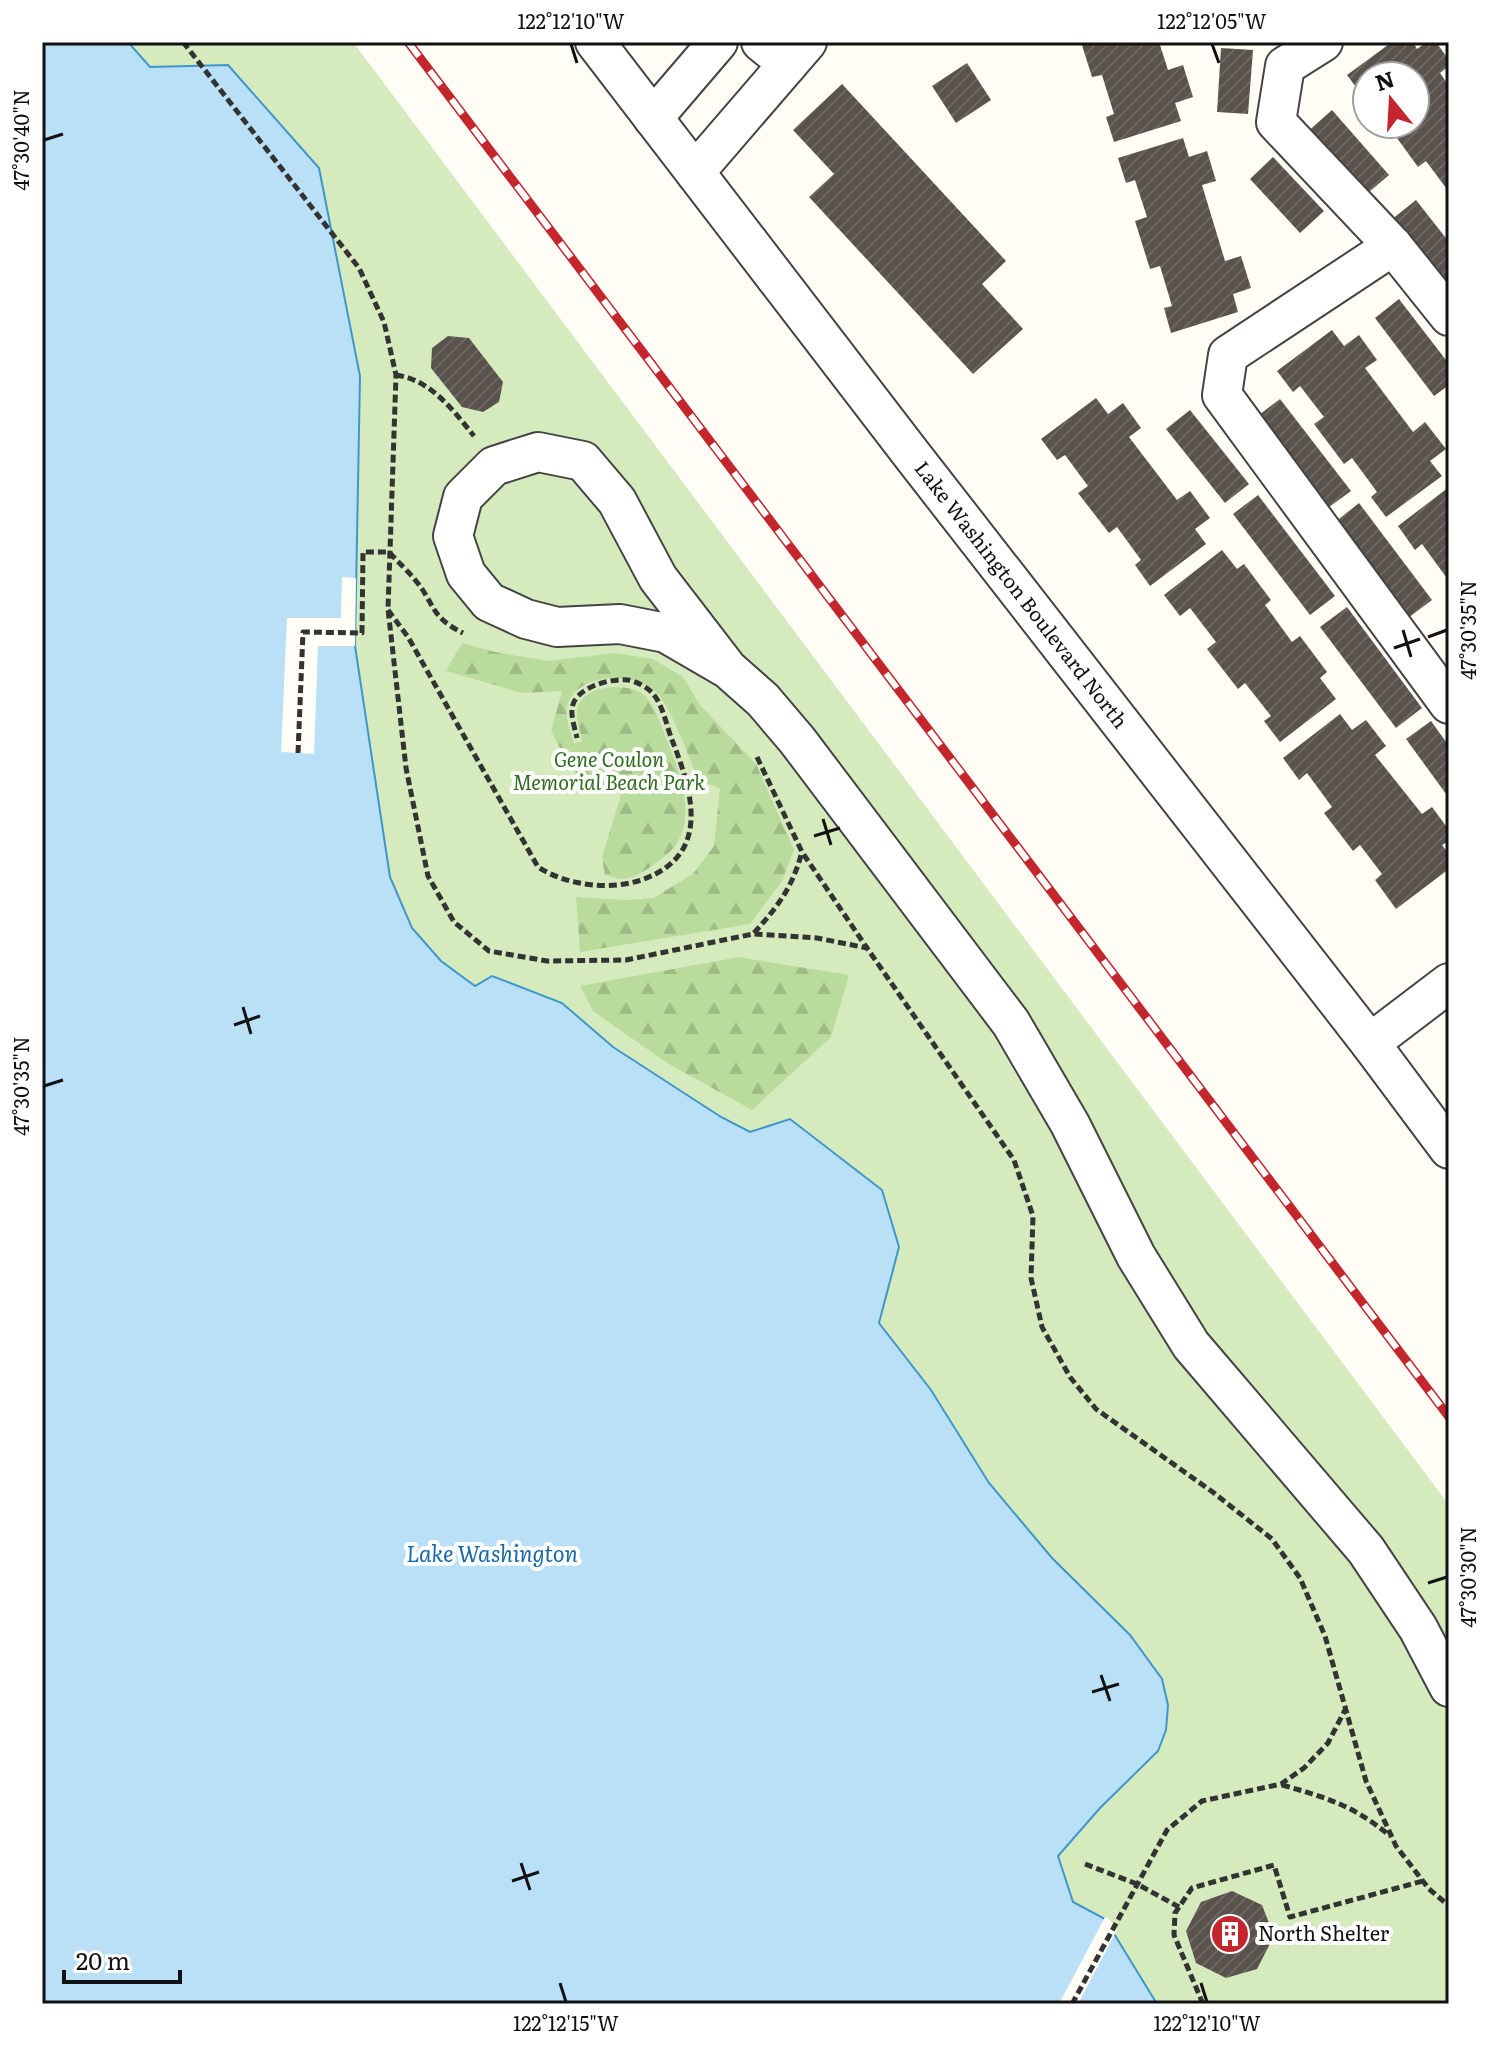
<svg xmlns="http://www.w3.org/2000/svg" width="1491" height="2046" viewBox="0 0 1491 2046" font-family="Literata,serif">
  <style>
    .grass { fill: #d5ebbd }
    .forest { fill: url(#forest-firs) }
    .water { fill: #b9e0f7; stroke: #3f96cf; stroke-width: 2 }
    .pier { fill: #fffdf5 }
    .building { fill: url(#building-hatch) }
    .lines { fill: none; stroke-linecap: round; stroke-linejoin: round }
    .minor-casing { stroke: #444; stroke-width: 42 }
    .path { stroke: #333; stroke-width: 5; stroke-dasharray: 8 4; stroke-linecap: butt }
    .minor { stroke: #fff; stroke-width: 38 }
    .rail-casing { stroke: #c4262e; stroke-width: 9 }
    .rail { stroke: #fff; stroke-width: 6; stroke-dasharray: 18; stroke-linecap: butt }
    .ticks { fill: none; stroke: #111; stroke-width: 3 }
    .labels { text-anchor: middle; stroke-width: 8; stroke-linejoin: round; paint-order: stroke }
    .street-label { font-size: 20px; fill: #111; stroke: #fff }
    .park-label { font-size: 20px; font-style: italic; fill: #2f6b1f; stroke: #fff }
    .poi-label { font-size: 20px; fill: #111; stroke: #fff; text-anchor: start }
    .water-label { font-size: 22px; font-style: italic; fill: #1768a6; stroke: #fff }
    .neatline { fill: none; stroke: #111; stroke-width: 3 }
    .ticks-label { font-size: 20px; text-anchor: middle; fill: #111 }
  </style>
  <defs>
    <pattern id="forest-firs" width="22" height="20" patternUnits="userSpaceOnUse" patternTransform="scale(2)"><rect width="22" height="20" fill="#b9dc9c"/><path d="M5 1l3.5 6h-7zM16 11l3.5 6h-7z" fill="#9ebc85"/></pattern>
    <pattern id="building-hatch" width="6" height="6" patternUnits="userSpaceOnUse" patternTransform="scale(2)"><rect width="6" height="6" fill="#5a524d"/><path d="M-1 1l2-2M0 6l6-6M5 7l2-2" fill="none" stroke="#6d6662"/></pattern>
  </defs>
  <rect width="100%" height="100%" fill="#fffdf5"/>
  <!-- grass -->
  <path class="grass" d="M128,42H353L1449,1505V2004H1157L1105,1919L1073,1902L1058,1856L1166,1730L1168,1705L1162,1679L1052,1558L989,1483L931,1390L879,1323L899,1247L749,1132L721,1117L613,1047L562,1003L475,986L441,961L412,928L390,877L355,646L360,376L228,65L150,67Z"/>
  <!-- forest -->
  <g class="forest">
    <path d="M462,643L495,652L549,661L615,653L653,659L683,677L700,705L756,764L794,850L782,881L750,924L580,952L576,897L627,900L653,898L693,874L714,846L720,788L699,781C689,759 672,708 656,692C633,671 576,672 567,707C565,719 571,732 574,743L582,741C581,733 576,720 577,711C580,685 627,681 644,695C654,704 659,720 664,733C679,769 703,827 665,856C655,864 636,879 622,879C617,879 610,876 605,875L602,857L621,795L572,771L551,731L562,691L522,693L446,671Z"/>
    <path d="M738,957L849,975L831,1037L752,1110L667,1063L593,1011L580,986Z"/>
  </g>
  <!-- water -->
  <path class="water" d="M42,42H128L150,67L228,65L319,168L360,376L355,646L390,877L412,928L441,961L475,986L492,976L562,1003L613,1047L721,1117L750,1132L790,1119L882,1190L899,1247L879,1323L931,1390L989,1483L1052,1558L1130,1635L1162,1679L1168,1705L1166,1730L1158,1751L1100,1808L1058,1856L1073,1902L1105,1919L1157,2004H42Z"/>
  <!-- pier -->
  <g class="pier">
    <path d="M342,577L356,578L355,646H318L314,754L281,752L287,618H341Z"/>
    <path d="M1105,1917L1110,1920L1117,1930L1078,2004H1059Z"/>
  </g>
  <!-- building -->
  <g class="building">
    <path d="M1081,42H1159L1168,70L1183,65L1193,97L1175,103L1181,121L1114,142L1106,117L1114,114L1102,75L1092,77Z"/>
    <path d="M1392,42H1413L1417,49L1427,42H1436L1449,60V66L1440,73L1449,86V192L1426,161L1418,167L1389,127L1393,124H1415V76H1367V102L1347,75Z"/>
    <path d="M1221,48L1253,50L1248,114L1217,112Z"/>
    <path d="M967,63L991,100L956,123L932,86Z"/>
    <path d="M842,84L1006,261L982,284L1023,329L973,374L809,197L834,174L793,130Z"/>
    <path d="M1332,110L1389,175L1362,198L1306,133Z"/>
    <path d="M1183,138L1189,157L1207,151L1216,181L1202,185L1225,261L1241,256L1251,288L1233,294L1238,312L1171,333L1164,308L1172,306L1160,266L1150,269L1135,221L1147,217L1135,180L1126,183L1118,158Z"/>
    <path d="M1273,157L1324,211L1300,233L1250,179Z"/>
    <path d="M1416,200L1449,242V293L1391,220Z"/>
    <path d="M1399,299L1449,364V385L1434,396L1375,318Z"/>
    <path d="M1332,330L1344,346L1359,335L1377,360L1365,368L1413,432L1425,422L1446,449L1430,461L1442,476L1386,517L1371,497L1377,492L1352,458L1344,464L1314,424L1324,417L1300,386L1293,392L1277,371Z"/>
    <path d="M448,336L469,338L503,382L499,402L483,412L462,407L431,368L432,348Z"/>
    <path d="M1096,398L1108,414L1123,403L1141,428L1129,437L1177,500L1190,491L1210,518L1195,529L1206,544L1150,586L1135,565L1141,560L1117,527L1109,533L1078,493L1088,486L1065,455L1057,460L1041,439Z"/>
    <path d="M1280,399L1351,491L1325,510L1255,418Z"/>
    <path d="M1190,410L1249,484L1225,503L1166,429Z"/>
    <path d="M1449,487V581L1422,544L1415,550L1398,526Z"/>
    <path d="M1258,495L1335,596L1310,615L1233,514Z"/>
    <path d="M1359,503L1432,600L1408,618L1335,522Z"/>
    <path d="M1222,550L1237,569L1244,564L1271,600L1265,605L1292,642L1300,636L1327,672L1320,678L1336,699L1280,742L1264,721L1271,716L1245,683L1238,689L1207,649L1216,642L1190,608L1180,616L1164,595Z"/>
    <path d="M1347,607L1422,708L1396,728L1320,627Z"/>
    <path d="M1340,714L1352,730L1366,720L1386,746L1375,755L1422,814L1432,807L1449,830V841L1442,845L1449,854V869L1396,909L1375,880L1382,874L1360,845L1353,851L1324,813L1332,807L1307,773L1299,780L1283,758Z"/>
    <path d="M1431,721L1449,746V798L1406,739Z"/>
    <path d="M1232,1891L1262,1905L1274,1936L1257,1969L1226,1978L1196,1963L1186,1931L1201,1902Z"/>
  </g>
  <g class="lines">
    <!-- minor casing -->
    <g class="minor-casing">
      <g id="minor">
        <path id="s1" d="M595,42L912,455L1370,1043L1449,1149"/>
        <path d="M761,42L788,64"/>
        <path d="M1323,42L1285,66L1276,122L1393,246L1449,316"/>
        <path d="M653,118L718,42"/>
        <path d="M695,172L807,42"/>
        <path d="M1393,246L1228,355L1222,395L1449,704"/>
        <path d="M728,669L666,633L620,624L557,627L526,619L489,602L466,574L453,536L463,497L494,466L538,452L583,461L617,501L658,578L728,669L763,700L797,740L1011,1023L1070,1124L1136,1256L1191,1345L1366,1550L1418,1628L1449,1687"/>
        <path d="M1370,1043L1449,983"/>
      </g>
    </g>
    <!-- path -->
    <g class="path">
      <path d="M183,42L359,268L384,322L396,375L388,609L406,768L428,876L454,922L489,951L547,961L626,960L753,934L817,938L867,948L1014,1160L1033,1216L1031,1278L1042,1327L1070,1377L1096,1409L1214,1493L1272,1539L1300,1578L1325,1636L1366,1781L1396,1846L1429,1889L1449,1906"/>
      <path d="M396,375C431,380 453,410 474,436"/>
      <path d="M388,610L408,637L538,867C567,886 612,891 644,879C711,854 693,793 672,740C667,727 663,706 654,695C649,688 636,681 628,680C611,678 575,687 572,708C571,717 575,729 577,738"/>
      <path d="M298,753L303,632L362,633L363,552H389C398,562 408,571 416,581C435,604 430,617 463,633"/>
      <path d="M757,757L802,852L867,948"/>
      <path d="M754,933C779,905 792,888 802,852"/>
      <path d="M1282,1785C1325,1797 1355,1806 1390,1836"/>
      <path d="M1085,1864L1137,1884L1179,1907"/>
      <path d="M1072,2004L1167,1830L1202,1801L1281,1784L1304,1768L1328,1743L1345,1710"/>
      <path d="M1203,2004L1174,1935L1175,1913L1192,1888L1274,1865L1290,1917L1423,1881"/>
    </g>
    <!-- minor -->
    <use href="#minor" class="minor"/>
    <!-- rail casing -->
    <g class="rail-casing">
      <path id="rail" d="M408,42L1449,1417"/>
    </g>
    <!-- rail -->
    <use href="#rail" class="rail"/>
  </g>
  <!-- ticks -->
  <path class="ticks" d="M571,44L577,63M1212,44L1219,63M44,140L63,134M1403,630L1411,657M1428,637L1447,630M1394,648L1420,639M823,819L831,845M814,836L840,828M243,1007L251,1034M234,1025L260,1016M44,1086L63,1080M1428,1583L1447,1577M1101,1675L1110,1701M1092,1692L1119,1684M521,1863L530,1890M512,1881L539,1872M560,1983L566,2002M1201,1983L1207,2002"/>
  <!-- icons -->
  <defs>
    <g id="building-disc" transform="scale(2)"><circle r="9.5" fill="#c4262e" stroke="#fff"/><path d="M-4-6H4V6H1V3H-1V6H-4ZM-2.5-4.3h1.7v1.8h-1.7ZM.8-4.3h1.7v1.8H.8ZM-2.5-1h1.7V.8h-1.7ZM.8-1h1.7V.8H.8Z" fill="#fff"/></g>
  </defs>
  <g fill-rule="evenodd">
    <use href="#building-disc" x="1230" y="1934"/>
  </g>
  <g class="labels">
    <!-- street labels -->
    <g class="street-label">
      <text dy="7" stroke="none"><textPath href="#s1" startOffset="698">Lake Washington Boulevard North</textPath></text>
    </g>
    <!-- park labels -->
    <g class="park-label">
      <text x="609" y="767">Gene Coulon<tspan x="609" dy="23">Memorial Beach Park</tspan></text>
    </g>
    <!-- poi labels -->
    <g class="poi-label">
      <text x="1258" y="1941">North Shelter</text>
    </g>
    <!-- water labels -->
    <g class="water-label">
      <text x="492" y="1562">Lake Washington</text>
    </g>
  </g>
  <!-- border -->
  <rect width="1491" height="2046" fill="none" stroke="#ffffff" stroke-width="88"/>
  <!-- north arrow -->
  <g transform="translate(1391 100) rotate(342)"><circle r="38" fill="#ffffff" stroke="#a0a0a0" stroke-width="2"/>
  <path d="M0-6L14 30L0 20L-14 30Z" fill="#c4262e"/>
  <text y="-12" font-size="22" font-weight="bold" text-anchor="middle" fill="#111111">N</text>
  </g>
  <!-- scale -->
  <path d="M64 1970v12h116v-12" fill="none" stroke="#111111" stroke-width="4"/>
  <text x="76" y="1970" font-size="24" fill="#111111" stroke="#ffffff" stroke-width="6" paint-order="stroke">20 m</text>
  <rect x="44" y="44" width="1403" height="1958" class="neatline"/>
  <g class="ticks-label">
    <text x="571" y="29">122°12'10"W</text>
    <text x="1212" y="29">122°12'05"W</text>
    <text transform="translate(22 140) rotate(-90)" y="7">47°30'40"N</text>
    <text transform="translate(1469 630) rotate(-90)" y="7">47°30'35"N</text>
    <text transform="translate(22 1086) rotate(-90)" y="7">47°30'35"N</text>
    <text transform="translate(1469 1577) rotate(-90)" y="7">47°30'30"N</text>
    <text x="566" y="2031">122°12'15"W</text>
    <text x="1207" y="2031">122°12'10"W</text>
  </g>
</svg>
